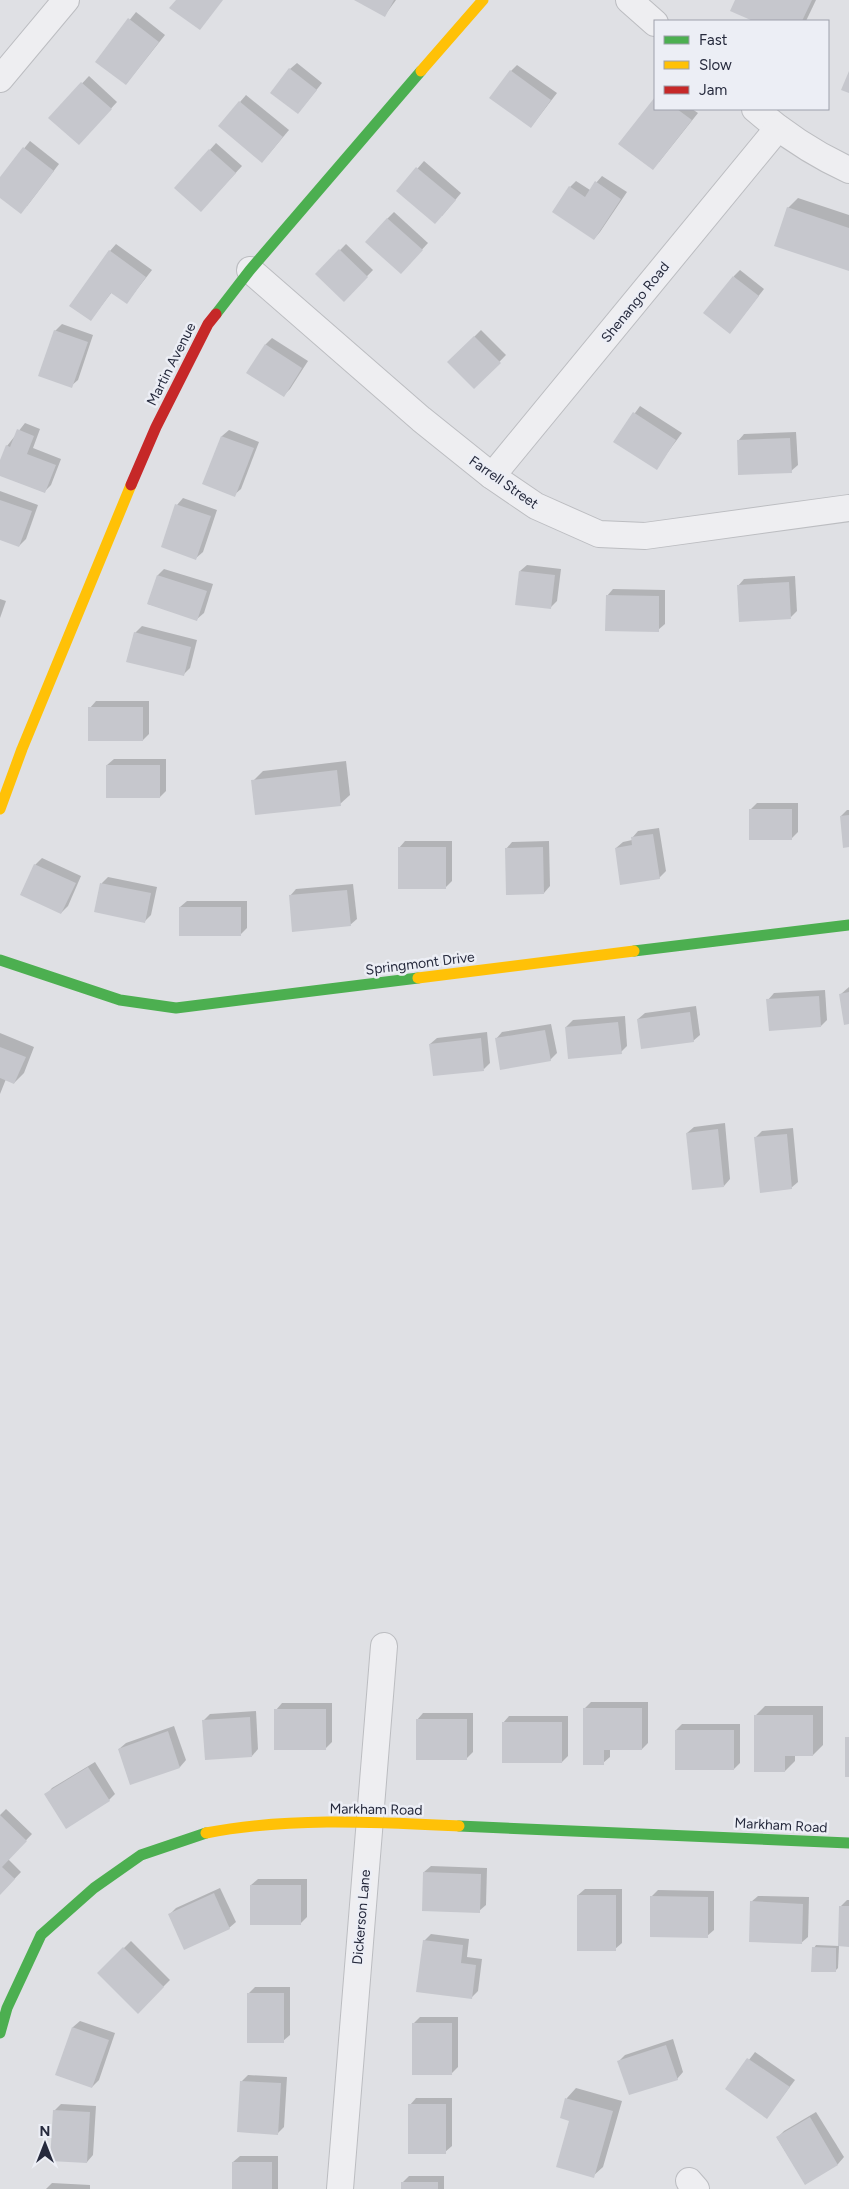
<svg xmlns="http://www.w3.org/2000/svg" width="849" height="2189" viewBox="0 0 849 2189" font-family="Figtree,sans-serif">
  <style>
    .shadow { fill: #0003 }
    .building { fill: #c6c7cd }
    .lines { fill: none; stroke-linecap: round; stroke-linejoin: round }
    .street-casing { stroke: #bcbdc1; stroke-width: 28 }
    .street { stroke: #eeeef1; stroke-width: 26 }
    .fast { stroke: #4caf50; stroke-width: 11 }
    .slow { stroke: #ffc107; stroke-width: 11 }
    .jam { stroke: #c62828; stroke-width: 11 }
    .labels { text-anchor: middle; stroke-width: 5; stroke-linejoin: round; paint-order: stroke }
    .street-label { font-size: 14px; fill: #262a3d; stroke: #eceef5 }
  </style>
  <rect width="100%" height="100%" fill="#dfe0e4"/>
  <!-- shadow -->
  <g class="shadow">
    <path d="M356,0H396L385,15Z"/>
    <path d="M737,0H816L806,21H758L732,10Z"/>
    <path d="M136,12L165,35L126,84L97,61Z"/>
    <path d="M297,63L322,83L298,113L290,69Z"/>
    <path d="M517,65L557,93L531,127L511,71Z"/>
    <path d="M89,76L117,102L85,137L50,118Z"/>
    <path d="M246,95L289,130L268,155L240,102Z"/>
    <path d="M655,99V109H692L698,113L659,162L620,144Z"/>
    <path d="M30,141L59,164L27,206L0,196V179Z"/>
    <path d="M216,143L242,166L207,204L176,188Z"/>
    <path d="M424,161L461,193L442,216L398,191Z"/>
    <path d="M602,176L627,192L600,232L594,239L570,187L576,181L590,190Z"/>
    <path d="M798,198L849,215V270L788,208Z"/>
    <path d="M394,212L428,243L407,266L387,219Z"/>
    <path d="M116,244L152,270L127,302L112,292L91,319L110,251Z"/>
    <path d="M346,244L373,270L344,300L317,274Z"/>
    <path d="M740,270L764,289L736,325L734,276Z"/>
    <path d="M62,324L93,335L78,380L71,386L55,331Z"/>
    <path d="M481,330L506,355L474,388L449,362Z"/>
    <path d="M272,338L308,361L290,389L284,395L248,373L266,344Z"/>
    <path d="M640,406L682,433L656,468L615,441Z"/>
    <path d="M25,423L40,429L33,448L61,459L51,485L44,492L0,475V463L7,446Z"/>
    <path d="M229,430L259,442L241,489L234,495L204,483L222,436Z"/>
    <path d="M796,432L798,465L791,471L738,441L744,434Z"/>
    <path d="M0,491L38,505L26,539L19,546L0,539Z"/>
    <path d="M183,498L217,510L203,552L196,558L177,505Z"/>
    <path d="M527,565L561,569L557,601L550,608L520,571Z"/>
    <path d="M164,569L213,584L204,613L197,619L148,604L158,575Z"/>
    <path d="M795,576L797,611L791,617L738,586L744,579Z"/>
    <path d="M613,589L665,590V624L658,630L607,596Z"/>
    <path d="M0,599L6,601L0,618Z"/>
    <path d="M142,626L197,640L190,668L183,675L135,633Z"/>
    <path d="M96,701H149V734L143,740L90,708Z"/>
    <path d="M114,759H166V791L160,797L107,765Z"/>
    <path d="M346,761L350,795L340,804L253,781L263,771Z"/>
    <path d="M757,803H798V832L792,838L750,810Z"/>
    <path d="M847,810H849V846L841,816Z"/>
    <path d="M659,828L666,871L659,878L616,848L623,842L632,840V838L638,831Z"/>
    <path d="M405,841H452V881L445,888L399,848Z"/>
    <path d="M549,841L550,886L544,893L506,849L512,842Z"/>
    <path d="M42,858L81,876L68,906L61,913L21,894L35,865Z"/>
    <path d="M108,877L157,887L151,915L144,922L96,911L102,883Z"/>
    <path d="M353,884L357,919L350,925L290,896L296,889Z"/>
    <path d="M187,901H247V928L240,935L180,907Z"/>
    <path d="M849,987V1023L841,994Z"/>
    <path d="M825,990L827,1020L821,1026L768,1000L774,993Z"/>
    <path d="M696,1006L700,1035L693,1041L638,1019L645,1013Z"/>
    <path d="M625,1016L627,1046L621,1052L566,1027L573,1020Z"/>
    <path d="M551,1024L557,1053L550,1060L496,1039L502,1032Z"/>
    <path d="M487,1032L490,1063L484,1069L430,1044L437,1038Z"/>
    <path d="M0,1033L34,1047L24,1073L14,1083L6,1079L0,1094Z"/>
    <path d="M725,1123L730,1179L724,1186L687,1133L694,1127Z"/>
    <path d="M793,1128L798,1182L791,1188L756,1137L762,1131Z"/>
    <path d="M591,1702H648V1743L642,1749H610V1757L603,1763L584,1709Z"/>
    <path d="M282,1703H332V1742L326,1748L276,1710Z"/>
    <path d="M765,1706H823V1745L813,1755H795V1761L785,1771L755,1716Z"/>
    <path d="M256,1711L258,1749L252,1756L203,1721L210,1714Z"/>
    <path d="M423,1713H473V1752L467,1758L417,1720Z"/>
    <path d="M509,1716H568V1756L562,1762L503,1723Z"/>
    <path d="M682,1724H740V1763L734,1769L676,1730Z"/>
    <path d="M174,1726L186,1760L180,1767L119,1749L126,1743Z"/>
    <path d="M95,1762L115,1794L109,1800L46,1795L52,1788Z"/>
    <path d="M6,1809L32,1834L8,1859L21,1872L1,1893L0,1815Z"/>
    <path d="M431,1866L487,1868L486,1905L479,1911L424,1872Z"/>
    <path d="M258,1879H307V1917L300,1924L251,1885Z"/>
    <path d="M220,1888L236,1922L229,1928L170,1914L176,1908Z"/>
    <path d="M585,1889H622V1943L615,1949L578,1895Z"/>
    <path d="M658,1890L714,1891V1930L707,1936L651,1897Z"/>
    <path d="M758,1896L809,1897L808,1937L801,1943L751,1902Z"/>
    <path d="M847,1900H849V1945L841,1906Z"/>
    <path d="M431,1934L469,1939L467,1957L482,1959L478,1991L471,1998L424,1941Z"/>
    <path d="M131,1941L170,1980L138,2012L99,1973Z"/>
    <path d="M816,1945L839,1946L838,1968L835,1971L814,1948Z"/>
    <path d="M255,1987H290V2035L283,2041L248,1994Z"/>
    <path d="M420,2017H458V2067L451,2074L413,2024Z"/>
    <path d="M80,2021L115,2033L99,2080L92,2087L57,2075L73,2027Z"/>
    <path d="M673,2039L683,2072L677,2079L619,2061L625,2055Z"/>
    <path d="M755,2052L795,2080L767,2117L727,2089Z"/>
    <path d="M248,2075L287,2077L284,2127L278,2133L241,2082Z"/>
    <path d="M576,2088L622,2101L603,2167L593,2176L570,2120L561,2117L567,2098Z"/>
    <path d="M416,2098H452V2146L445,2152L410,2105Z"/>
    <path d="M61,2104L96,2106L93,2155L87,2162L54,2111Z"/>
    <path d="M816,2112L844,2157L838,2164L805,2183L777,2138L784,2131Z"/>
    <path d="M240,2156H278V2189H233V2162Z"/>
    <path d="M409,2176H444V2189H402V2183Z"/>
    <path d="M52,2183L90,2185V2189H46Z"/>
  </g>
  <!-- building -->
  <g class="building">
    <path d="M176,0H223L200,30L169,8Z"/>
    <path d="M354,0H394L385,17Z"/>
    <path d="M735,0H812L802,21H753L730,11Z"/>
    <path d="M128,18L159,42L126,85L95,62Z"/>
    <path d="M289,68L317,90L298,114L270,93Z"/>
    <path d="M510,70L551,100L531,128L489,98Z"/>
    <path d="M849,71V93L841,90Z"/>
    <path d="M81,82L112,109L79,145L48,118Z"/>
    <path d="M655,97V109H677L692,120L653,170L618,144Z"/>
    <path d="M239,101L283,137L262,163L218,126Z"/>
    <path d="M23,147L54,171L21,214L0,198V177Z"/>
    <path d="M209,149L236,173L201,212L174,188Z"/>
    <path d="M416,167L456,200L435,224L396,191Z"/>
    <path d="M595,181L621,199L594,240L552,212L569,186L585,197Z"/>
    <path d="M787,207L849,228V271L774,246Z"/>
    <path d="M387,218L423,250L401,274L365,242Z"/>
    <path d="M339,249L368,277L344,302L315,274Z"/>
    <path d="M109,250L146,277L127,304L111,293L91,321L69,306Z"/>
    <path d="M733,276L759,296L730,334L703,313Z"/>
    <path d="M54,330L88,342L72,388L38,376Z"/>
    <path d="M474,336L501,363L474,389L447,362Z"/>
    <path d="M265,344L302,368L284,397L246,373Z"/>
    <path d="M633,412L676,440L657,470L613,442Z"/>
    <path d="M17,429L34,436L27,454L56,465L45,493L0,476V460L6,445L10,447Z"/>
    <path d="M221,436L254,448L235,497L202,484Z"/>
    <path d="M790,438L792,473L738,475L737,440Z"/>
    <path d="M0,500L32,511L19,547L0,540Z"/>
    <path d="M175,504L211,516L196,560L161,547Z"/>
    <path d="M519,571L555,575L551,609L515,605Z"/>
    <path d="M157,575L207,591L197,621L147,604Z"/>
    <path d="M789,582L791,619L739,622L737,585Z"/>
    <path d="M606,595L659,596V632L605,631Z"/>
    <path d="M134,632L191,647L184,676L126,662Z"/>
    <rect x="88" y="707" width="55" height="34"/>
    <rect x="106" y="765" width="54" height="33"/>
    <path d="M337,770L341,806L255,815L251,780Z"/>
    <rect x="749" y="809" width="43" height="31"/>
    <path d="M849,815V847L843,848L840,816Z"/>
    <path d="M653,834L660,879L620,885L615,848L632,845L631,837Z"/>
    <rect x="398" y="847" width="48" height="42"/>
    <path d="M543,847L544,894L506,895L505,848Z"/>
    <path d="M34,864L76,883L61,914L20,895Z"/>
    <path d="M100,883L151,893L145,923L94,912Z"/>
    <path d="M347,890L351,926L292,932L289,895Z"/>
    <rect x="179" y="907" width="62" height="29"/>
    <path d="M849,992V1024L844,1025L839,994Z"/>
    <path d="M819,996L821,1027L769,1031L766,999Z"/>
    <path d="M690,1012L694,1042L641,1049L637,1019Z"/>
    <path d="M618,1022L622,1054L568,1059L565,1027Z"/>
    <path d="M545,1030L551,1061L500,1070L495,1038Z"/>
    <path d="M481,1038L484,1071L433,1076L429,1044Z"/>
    <path d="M0,1047L26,1057L14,1084L0,1078Z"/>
    <path d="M718,1129L724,1187L692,1190L686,1133Z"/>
    <path d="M787,1134L792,1189L760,1193L754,1137Z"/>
    <path d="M583,1708H642V1750H604V1765H583Z"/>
    <rect x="274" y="1709" width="52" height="41"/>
    <path d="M754,1715H813V1756H785V1772H754Z"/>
    <path d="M250,1717L252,1757L205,1760L202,1720Z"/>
    <rect x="416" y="1719" width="51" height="41"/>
    <rect x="502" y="1722" width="60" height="41"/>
    <rect x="675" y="1730" width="59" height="40"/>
    <path d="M168,1731L180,1768L130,1785L118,1749Z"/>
    <rect x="845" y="1737" width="4" height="40"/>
    <path d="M88,1767L110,1801L66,1829L44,1794Z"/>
    <path d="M0,1815L27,1841L2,1867L15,1879L0,1895Z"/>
    <path d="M423,1872L481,1874L480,1913L422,1911Z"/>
    <rect x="250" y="1885" width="51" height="40"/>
    <path d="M214,1893L230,1929L184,1950L168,1914Z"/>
    <rect x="577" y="1895" width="39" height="56"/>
    <path d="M650,1896L708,1897V1938L650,1937Z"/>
    <path d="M750,1901L803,1904L802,1944L749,1942Z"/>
    <path d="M839,1906H849V1947L838,1946Z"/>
    <path d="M423,1940L463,1945L461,1963L476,1965L472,1999L416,1992Z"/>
    <path d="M123,1947L164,1987L138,2014L97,1973Z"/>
    <path d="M812,1947L836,1948V1972H811Z"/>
    <rect x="247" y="1993" width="37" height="50"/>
    <rect x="412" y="2023" width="40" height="52"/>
    <path d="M72,2027L109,2040L92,2088L55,2075Z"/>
    <path d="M666,2045L678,2080L629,2095L617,2061Z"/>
    <path d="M747,2058L790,2087L767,2119L725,2089Z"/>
    <path d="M240,2081L281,2083L278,2135L237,2132Z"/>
    <path d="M565,2098L613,2111L594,2178L556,2167L569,2121L560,2118Z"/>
    <rect x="408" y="2104" width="38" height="50"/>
    <path d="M53,2110L90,2112L87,2163L50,2161Z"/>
    <path d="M810,2117L838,2165L805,2185L776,2137Z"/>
    <rect x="232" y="2162" width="40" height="27"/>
    <rect x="401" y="2182" width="37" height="7"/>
  </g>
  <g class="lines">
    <!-- street casing -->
    <g class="street-casing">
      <g id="street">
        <path d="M629,0L655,23"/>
        <path d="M0,79L66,0"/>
        <path d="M755,109C784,134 814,154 849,170"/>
        <path d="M250,270L421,419L492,476L536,506L599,534L645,536L849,508"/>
        <path d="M492,476L778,128"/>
        <path d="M689,2181L696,2189"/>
        <path d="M340,2189L384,1646"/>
      </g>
    </g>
    <!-- street -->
    <use href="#street" class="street"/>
    <!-- fast -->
    <g class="fast">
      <path d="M216,314L250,270L421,71"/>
      <path d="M634,951L849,925"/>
      <path d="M0,960L120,1000L176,1008L418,978"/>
      <path d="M459,1826L849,1843"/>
      <path d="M0,2033L7,2008L41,1935L94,1888L141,1855L206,1833"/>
    </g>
    <!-- slow -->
    <g class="slow">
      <path d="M421,71L483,0"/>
      <path d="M0,809L22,749L131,485"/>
      <path d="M418,978L634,951"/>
      <path d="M206,1833C289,1817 375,1822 459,1826"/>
    </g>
    <!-- jam -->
    <path class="jam" d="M131,485L156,427L208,324L216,314"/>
  </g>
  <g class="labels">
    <!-- street labels -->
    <g class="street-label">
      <text transform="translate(635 302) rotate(-51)" y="5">Shenango Road</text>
      <text transform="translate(171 364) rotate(-63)" y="5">Martin Avenue</text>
      <text transform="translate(504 482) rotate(35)" y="5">Farrell Street</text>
      <text transform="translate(420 963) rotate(-7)" y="5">Springmont Drive</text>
      <text transform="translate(376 1809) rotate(1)" y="5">Markham Road</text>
      <text transform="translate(781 1825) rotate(3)" y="5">Markham Road</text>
      <text transform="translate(361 1917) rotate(-85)" y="5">Dickerson Lane</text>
    </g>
  </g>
  <!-- legend -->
  <rect x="654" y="20" width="175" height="90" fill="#eceef5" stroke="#9da0ab"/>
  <rect x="664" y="36" width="25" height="8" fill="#4caf50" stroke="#9da0ab"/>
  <text x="699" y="45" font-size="15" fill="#262a3d">Fast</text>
  <rect x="664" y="61" width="25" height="8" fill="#ffc107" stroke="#9da0ab"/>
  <text x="699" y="70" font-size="15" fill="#262a3d">Slow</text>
  <rect x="664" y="86" width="25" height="8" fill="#c62828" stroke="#9da0ab"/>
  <text x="699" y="95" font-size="15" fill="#262a3d">Jam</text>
  <!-- north arrow -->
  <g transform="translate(45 2144)" stroke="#eceef5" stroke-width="4" paint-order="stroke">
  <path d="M0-4L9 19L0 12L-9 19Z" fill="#262a3d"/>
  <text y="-8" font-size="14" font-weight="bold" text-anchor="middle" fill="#262a3d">N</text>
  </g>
</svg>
